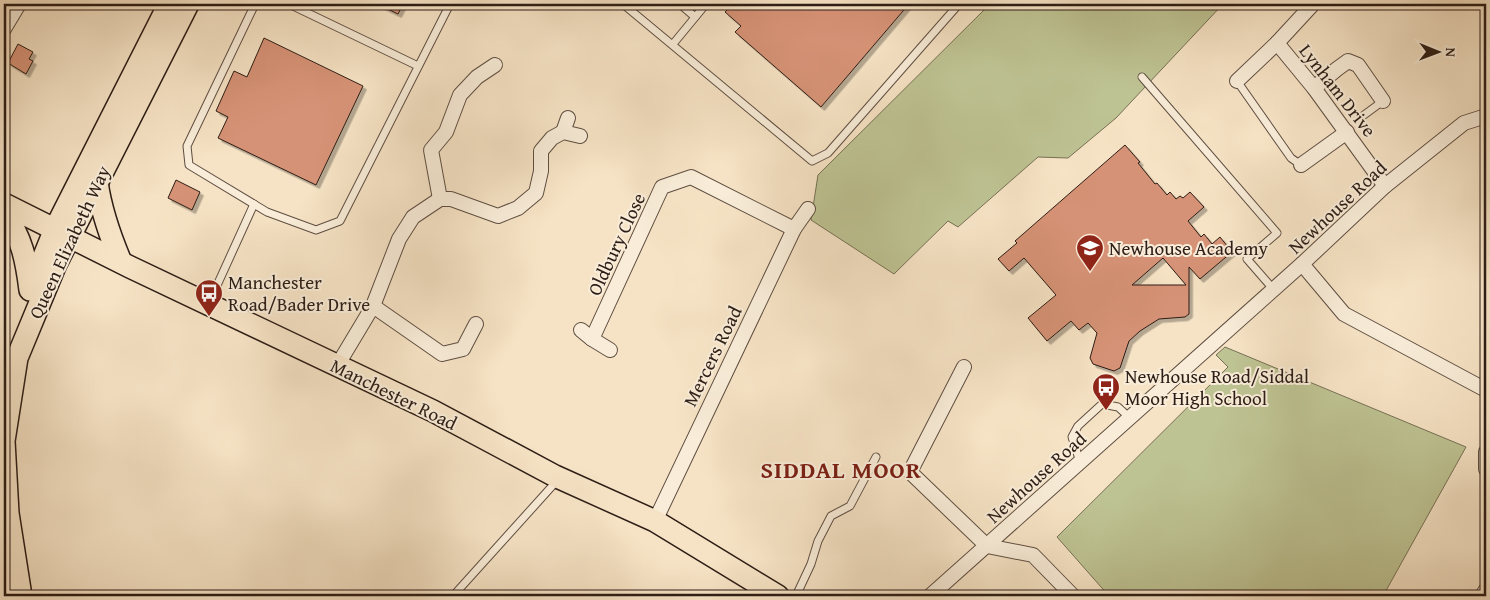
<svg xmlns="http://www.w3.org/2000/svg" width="1490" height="600" viewBox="0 0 1490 600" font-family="'Gentium Book Plus',serif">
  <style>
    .green { fill: #bec393; stroke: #767054 }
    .building { fill: #d69276; stroke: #2d1d16; fill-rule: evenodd; filter: url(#shadow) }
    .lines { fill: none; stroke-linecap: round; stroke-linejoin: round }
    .lane-casing { stroke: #5f4e42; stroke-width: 9 }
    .street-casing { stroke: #5f4e42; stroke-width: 16 }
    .primary-casing { stroke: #2d1d16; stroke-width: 24 }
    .lane { stroke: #f9edd9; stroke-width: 7 }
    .street { stroke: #f9edd9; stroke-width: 14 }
    .primary { stroke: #f6e3c5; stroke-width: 21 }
    .labels { text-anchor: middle; stroke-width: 4; stroke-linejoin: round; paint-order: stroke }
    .street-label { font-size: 19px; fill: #2d1d16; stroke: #f9edd9 }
    .poi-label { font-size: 19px; fill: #2d1d16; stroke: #f9edd9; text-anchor: start }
    .district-label { font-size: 24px; font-weight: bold; letter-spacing: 1px; fill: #7a1f14; stroke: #f9edd9 }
  </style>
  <defs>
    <filter id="shadow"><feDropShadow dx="3.5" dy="3.5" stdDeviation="0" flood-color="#0004"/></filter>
  </defs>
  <rect width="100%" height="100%" fill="#f6e3c5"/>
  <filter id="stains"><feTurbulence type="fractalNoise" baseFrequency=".004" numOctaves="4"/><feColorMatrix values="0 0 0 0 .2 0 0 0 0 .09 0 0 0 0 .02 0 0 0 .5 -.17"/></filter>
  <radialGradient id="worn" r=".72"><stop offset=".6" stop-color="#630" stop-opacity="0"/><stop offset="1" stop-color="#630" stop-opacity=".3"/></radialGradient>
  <!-- green -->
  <g class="green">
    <path d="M990,4H1223L1116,118L1068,158L1038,157L958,227L948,221L894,274L811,220L818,175Z"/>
    <path d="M1225,347L1466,447L1383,596H1109L1057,537L1228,367L1216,355Z"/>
  </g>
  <!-- building -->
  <g class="building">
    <path d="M377,4H403L398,14Z"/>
    <path d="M733,4H909L821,107L735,32L741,26L725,12Z"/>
    <path d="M264,38L363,86L316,185L218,138L228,117L216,111L234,71L247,77Z"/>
    <path d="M18,44L33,52L29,59L33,61L26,74L8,63Z"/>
    <path d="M1125,145L1140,162L1138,163L1155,184L1157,183L1167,195L1170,192L1176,199L1180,196L1183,198L1190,192L1204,207L1188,221L1201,237L1204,234L1212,244L1220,237L1232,252L1200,279L1189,267V314L1185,317L1159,319L1140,331L1129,341L1120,368L1114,371L1093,364L1090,358L1097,333L1088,323L1079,330L1071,321L1047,341L1028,318L1056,295L1024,258L1009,271L998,259L1017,243L1015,241ZM1163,258L1186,285H1132Z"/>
    <path d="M176,180L200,192L192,210L168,198Z"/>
  </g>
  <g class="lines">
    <!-- lane casing -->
    <g class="lane-casing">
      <g id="lane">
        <path d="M255,4L187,146L189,165L267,212L316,230L340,221L450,4"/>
        <path d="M289,4L418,66"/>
        <path d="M623,4L812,161L828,153L959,4"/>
        <path d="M680,4L695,17"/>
        <path d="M673,44L706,4"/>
        <path d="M1142,77L1277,233L1247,259L1274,290"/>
        <path d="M1237,81L1291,158L1301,165"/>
        <path d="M1364,115L1383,101"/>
        <path d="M209,303L254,204"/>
        <path d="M1080,462L1072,437L1078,426L1102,404L1118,407L1130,418"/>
        <path d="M453,596L554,484L557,478"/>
        <path d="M796,596L811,564L818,541L831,516L850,506L876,457"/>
      </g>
    </g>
    <!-- street casing -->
    <g class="street-casing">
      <g id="street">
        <path d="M4,29L19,4"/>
        <path d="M1277,43L1314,88L1385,186"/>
        <path d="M1237,81L1277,43L1313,4"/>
        <path d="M1314,88L1337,69L1348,61L1358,65L1383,101"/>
        <path d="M563,132L568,118"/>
        <path d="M1301,165L1347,132"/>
        <path d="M440,199L431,150L446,132L460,95L477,77L495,65"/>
        <path d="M1302,264L1344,314L1486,390"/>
        <path d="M373,306L442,354L463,349L476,324"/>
        <path d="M581,330L592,339L610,350"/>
        <path d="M592,339L662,187L691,177L794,229"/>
        <path d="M337,366L373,306L399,239L413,217L440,199H451L498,216L518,208L536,193L541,171V151L552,138L563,132L580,136"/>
        <path d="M964,367L910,472L987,546L1033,555L1073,596"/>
        <path d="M1486,452V469"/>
        <path d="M655,521L794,229L808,209"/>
        <path d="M930,596L1302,264L1385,186L1464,123L1486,116"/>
        <path d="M1482,596L1486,590"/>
      </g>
    </g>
    <!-- primary casing -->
    <g class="primary-casing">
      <g id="primary">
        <path d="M97,182C101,211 110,236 121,262"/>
        <path d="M4,204L130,267L433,411L555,476L655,521L778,596"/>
        <path d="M4,212C22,239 26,258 30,290"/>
        <path d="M38,271L55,229L169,4"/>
        <path d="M21,596L8,513L4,441L17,358L56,264L188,4"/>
      </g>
    </g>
    <!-- lane -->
    <use href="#lane" class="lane"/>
    <!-- street -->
    <use href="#street" class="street"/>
    <!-- primary -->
    <use href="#primary" class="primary"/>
  </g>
  <!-- icons -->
  <defs>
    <g id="school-pin" transform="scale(1.4375)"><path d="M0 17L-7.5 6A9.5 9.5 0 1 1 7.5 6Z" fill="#8f2418" stroke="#f9edd9"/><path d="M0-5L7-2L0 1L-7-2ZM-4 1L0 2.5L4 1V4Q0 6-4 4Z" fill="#fff"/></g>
    <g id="bus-pin" transform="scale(1.4375)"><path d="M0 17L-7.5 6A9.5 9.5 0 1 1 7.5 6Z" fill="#8f2418" stroke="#f9edd9"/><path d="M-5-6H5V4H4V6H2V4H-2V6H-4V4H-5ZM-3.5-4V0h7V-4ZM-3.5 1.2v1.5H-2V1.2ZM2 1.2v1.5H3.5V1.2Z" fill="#fff"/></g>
  </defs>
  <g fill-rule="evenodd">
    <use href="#school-pin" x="1090" y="248"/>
    <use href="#bus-pin" x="209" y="293"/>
    <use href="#bus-pin" x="1106" y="387"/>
  </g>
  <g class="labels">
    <!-- street labels -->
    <g class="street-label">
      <text transform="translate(1338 90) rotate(52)" y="7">Lynham Drive</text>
      <text transform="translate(1337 207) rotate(-43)" y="7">Newhouse Road</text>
      <text transform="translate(69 242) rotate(-65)" y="7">Queen Elizabeth Way</text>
      <text transform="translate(616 244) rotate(-65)" y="7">Oldbury Close</text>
      <text transform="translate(712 356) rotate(-64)" y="7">Mercers Road</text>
      <text transform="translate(394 394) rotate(26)" y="7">Manchester Road</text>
      <text transform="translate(1036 477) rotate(-42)" y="7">Newhouse Road</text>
    </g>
    <!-- poi labels -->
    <g class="poi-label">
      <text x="1109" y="255">Newhouse Academy</text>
      <text x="228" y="289">Manchester<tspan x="228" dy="22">Road/Bader Drive</tspan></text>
      <text x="1125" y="383">Newhouse Road/Siddal<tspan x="1125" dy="22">Moor High School</tspan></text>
    </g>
    <!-- district labels -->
    <g class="district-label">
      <text x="841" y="478">SIDDAL MOOR</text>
    </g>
  </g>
  <!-- margin -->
  <rect width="1490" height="600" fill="none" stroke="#f6e3c5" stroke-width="20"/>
  <rect x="5" y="5" width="1480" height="590" fill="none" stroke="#2d1d16" stroke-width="2.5"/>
  <rect x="10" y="10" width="1470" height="580" fill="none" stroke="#2d1d16"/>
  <!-- north arrow -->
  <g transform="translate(1438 52) rotate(91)" stroke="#f9edd9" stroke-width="4" paint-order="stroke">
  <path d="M0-4L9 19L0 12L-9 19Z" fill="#2d1d16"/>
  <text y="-8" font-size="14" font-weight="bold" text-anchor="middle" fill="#2d1d16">N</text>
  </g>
  <rect width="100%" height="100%" filter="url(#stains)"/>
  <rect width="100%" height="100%" fill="url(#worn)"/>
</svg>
